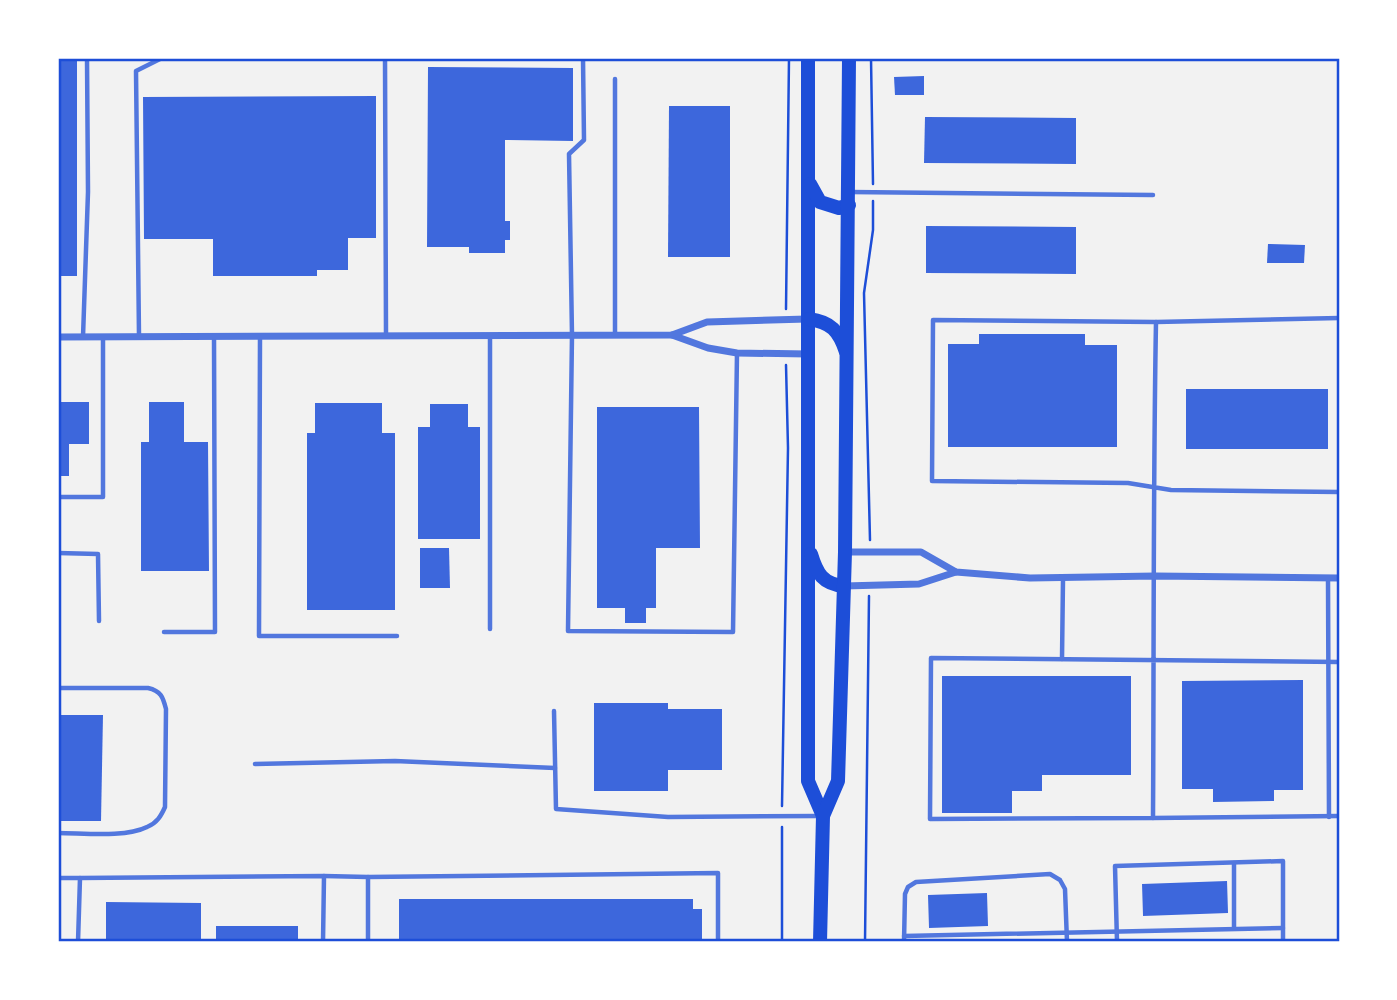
<svg xmlns="http://www.w3.org/2000/svg" width="1397" height="1000" viewBox="0 0 1397 1000" font-family="Figtree,sans-serif">
  <style>
    .building { fill: #3d67dc }
    .lines { fill: none; stroke-linecap: round; stroke-linejoin: round }
    .path { stroke: #1d4ed8; stroke-width: 2.5 }
    .service { stroke: #5277de; stroke-width: 4.5 }
    .minor { stroke: #5277de; stroke-width: 7 }
    .secondary { stroke: #1d4ed8; stroke-width: 14 }
    .neatline { fill: none; stroke: #1d4ed8; stroke-width: 2.5 }
  </style>
  <rect width="100%" height="100%" fill="#f2f2f2"/>
  <!-- building -->
  <g class="building">
    <rect x="58" y="58" width="19" height="218"/>
    <path d="M428,67L573,68V141L505,140V221H510V240H505V253H469V247H427Z"/>
    <path d="M924,76V95H895L894,77Z"/>
    <path d="M376,96V238H348V270H317V276H213V239H144L143,97Z"/>
    <path d="M669,106H730V257H668Z"/>
    <path d="M925,117L1076,118V164L924,163Z"/>
    <path d="M926,226L1076,227V274L926,273Z"/>
    <path d="M1268,244L1305,245L1304,263H1267Z"/>
    <path d="M979,334H1085V345H1117V447H948V344H979Z"/>
    <rect x="1186" y="389" width="142" height="60"/>
    <path d="M58,402H89V444H69V476H58Z"/>
    <path d="M149,402H184V442H208L209,571H141V442H149Z"/>
    <path d="M315,403H382V433H395V610H307V433H315Z"/>
    <path d="M430,404H468V427H480V539H418V427H430Z"/>
    <path d="M597,407H699L700,548H656V608H646V623H625V608H597Z"/>
    <path d="M420,548H449L450,588H420Z"/>
    <path d="M942,676H1131V775H1042V791H1012V813H942Z"/>
    <path d="M1303,680V790H1274V801L1213,802V789H1182V681Z"/>
    <path d="M594,703H668V709H722V770H668V791H594Z"/>
    <path d="M58,715H103L101,821H58Z"/>
    <path d="M1227,881L1228,913L1143,916L1142,884Z"/>
    <path d="M987,893L988,926L929,928L928,895Z"/>
    <path d="M399,899H693V909H702V942H399Z"/>
    <path d="M106,902L201,903V942H106Z"/>
    <rect x="216" y="926" width="82" height="16"/>
  </g>
  <g class="lines">
    <!-- path -->
    <g class="path">
      <path d="M871,58L873,184"/>
      <path d="M786,309L789,58"/>
      <path d="M870,540L864,293L873,230V201"/>
      <path d="M782,806L788,448L786,365"/>
      <path d="M782,942V827"/>
      <path d="M865,942L869,596"/>
    </g>
    <!-- service -->
    <g class="service">
      <path d="M385,58L386,336"/>
      <path d="M583,58L584,140L569,154L572,335L568,631L733,632L737,353"/>
      <path d="M850,192L1153,195"/>
      <path d="M1156,322L1339,318"/>
      <path d="M615,335V79"/>
      <path d="M139,336L136,71L162,58"/>
      <path d="M260,336L259,636H397"/>
      <path d="M83,337L88,192L87,58"/>
      <path d="M1339,492L1171,490L1128,483L932,481L933,320L1156,322C1153,487 1154,652 1153,818L930,819L931,658L1339,662"/>
      <path d="M58,497H103V337"/>
      <path d="M58,553L98,554L99,621"/>
      <path d="M1328,578L1329,817"/>
      <path d="M490,629V336"/>
      <path d="M164,632H215L214,336"/>
      <path d="M1062,659L1063,579"/>
      <path d="M58,688H148C161,691 163,697 166,709L165,807C161,816 157,823 147,827C125,838 83,833 58,833"/>
      <path d="M554,711L556,809L668,817L818,816"/>
      <path d="M255,764L395,761L555,768"/>
      <path d="M1153,818L1339,816"/>
      <path d="M1234,863V928"/>
      <path d="M324,876L368,877"/>
      <path d="M58,878H80L78,942"/>
      <path d="M80,878L324,876L323,942"/>
      <path d="M904,936L1283,928"/>
      <path d="M368,942V877L718,873V942"/>
      <path d="M904,942L905,894L908,887L916,882L1050,874L1060,880L1065,889L1067,942"/>
      <path d="M1117,942L1115,866L1283,861V942"/>
    </g>
    <!-- minor -->
    <g class="minor">
      <path d="M672,335L708,348L737,353L808,354"/>
      <path d="M58,337L672,335L707,322L807,319"/>
      <path d="M845,552H921L956,572L1030,578L1155,576L1339,578"/>
      <path d="M844,586L919,584L956,572"/>
    </g>
    <!-- secondary -->
    <g class="secondary">
      <path d="M808,58V781L823,816"/>
      <path d="M810,184L820,202L839,208L849,205"/>
      <path d="M809,319C831,322 839,331 846,352"/>
      <path d="M811,554C817,574 823,584 844,586"/>
      <path d="M820,942L823,816L838,781L845,552L849,58"/>
    </g>
  </g>
  <!-- border -->
  <rect width="1397" height="1000" fill="none" stroke="#ffffff" stroke-width="119"/>
  <rect x="60" y="60" width="1278" height="880" class="neatline"/>
</svg>
